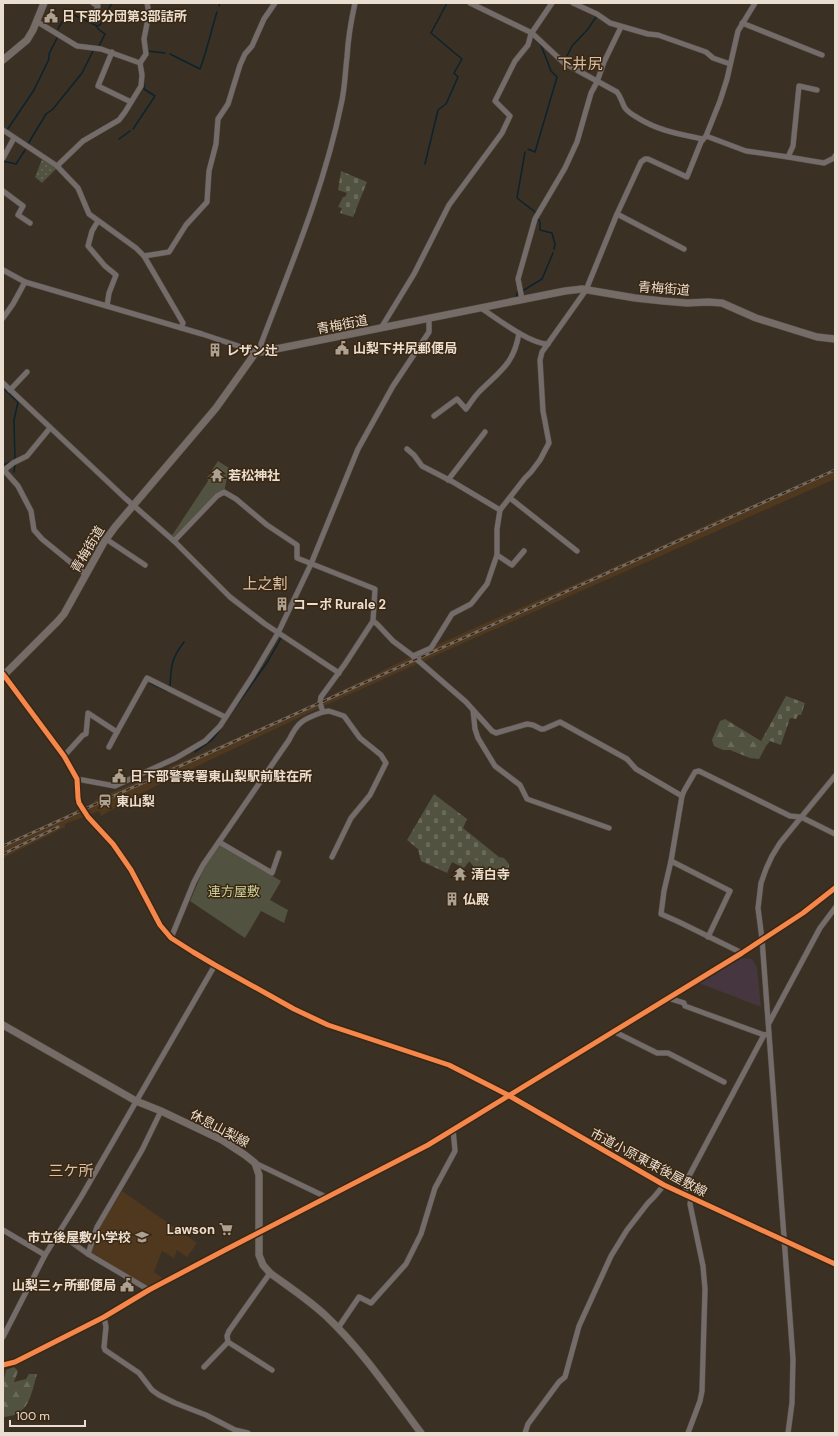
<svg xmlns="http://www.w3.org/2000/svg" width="838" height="1436" viewBox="0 0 838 1436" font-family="'DM Sans','Noto Sans JP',sans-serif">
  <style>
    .commercial { fill: #45363f }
    .built { fill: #4f381e }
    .grass { fill: url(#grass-dots) }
    .forest { fill: url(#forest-firs) }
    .cemetery { fill: url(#cemetery-stones) }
    .park { fill: #51523f }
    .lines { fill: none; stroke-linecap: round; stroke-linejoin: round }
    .stream { stroke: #0a232f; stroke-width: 1.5 }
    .minor-casing { stroke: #554c41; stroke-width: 6 }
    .major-casing { stroke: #554c41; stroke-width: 8 }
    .minor { stroke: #746c6a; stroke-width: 5 }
    .major { stroke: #766c67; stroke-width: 7 }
    .rail-casing { stroke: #726a63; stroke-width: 3 }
    .rail { stroke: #3a2711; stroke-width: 1.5; stroke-dasharray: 4.5; stroke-linecap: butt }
    .cycleway-casing { stroke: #3a2711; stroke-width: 8 }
    .cycleway { stroke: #f5874c; stroke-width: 5 }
    .labels { text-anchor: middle; stroke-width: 3; stroke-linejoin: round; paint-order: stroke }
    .poi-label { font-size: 13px; font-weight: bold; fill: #eaded1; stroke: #3a2711; text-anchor: start }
    .street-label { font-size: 13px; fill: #eaded1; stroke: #3a2711 }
    .park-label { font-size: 13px; fill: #cbd29b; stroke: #3a2711 }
    .quarter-label { font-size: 15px; fill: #d9c0a7; stroke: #3a2711 }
  </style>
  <defs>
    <pattern id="grass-dots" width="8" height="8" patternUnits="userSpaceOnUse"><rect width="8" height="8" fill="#51523f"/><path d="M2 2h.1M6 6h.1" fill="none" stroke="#6a6a5a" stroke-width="1.8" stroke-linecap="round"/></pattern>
    <pattern id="forest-firs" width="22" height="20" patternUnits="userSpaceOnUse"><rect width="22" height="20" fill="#51523f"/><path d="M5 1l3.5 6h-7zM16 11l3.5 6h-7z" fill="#6a6a5a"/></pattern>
    <pattern id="cemetery-stones" width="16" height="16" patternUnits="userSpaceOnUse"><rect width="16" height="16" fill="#51523f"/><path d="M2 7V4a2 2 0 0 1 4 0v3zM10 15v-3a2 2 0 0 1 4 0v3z" fill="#6a6a5a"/></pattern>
  </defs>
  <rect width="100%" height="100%" fill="#3b3024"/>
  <!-- commercial -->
  <path class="commercial" d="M743,958L752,959L757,967L761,1007L699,983L722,969Z"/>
  <!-- built -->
  <g class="built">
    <path d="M835,470V479L468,641L315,710L189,770L138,795L101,816L99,811L65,824V827L3,858V844L87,806L95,801V800L316,703L400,662L483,624L619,565L724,517Z"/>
    <path d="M122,1191L197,1243L187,1257L177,1250L174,1258L162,1251L154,1272L164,1279L148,1288L90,1252L98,1230Z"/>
  </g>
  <!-- grass -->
  <path class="grass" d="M43,157L57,168L42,183L35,177Z"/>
  <!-- forest -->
  <g class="forest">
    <path d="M725,719L761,741L766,746L759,759L750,758L730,750H723L714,746L712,740L720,721Z"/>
    <path d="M499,857L504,858L509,864V868L501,880H496L478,875L474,867L469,861L472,858L490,869Z"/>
    <path d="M14,1367L18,1371L14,1382L26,1379L29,1374H37C31,1395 29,1416 3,1417V1383L6,1370Z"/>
  </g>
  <!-- cemetery -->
  <g class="cemetery">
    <path d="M341,171L367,182L353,217L340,213L342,208L338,207L343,197H345L347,193L338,190Z"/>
    <path d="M786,696L805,703L801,715H798L796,719L790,718L781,745L770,741L766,746L761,741Z"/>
    <path d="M434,794L467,819L463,828L499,857L490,869L472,858L464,868L452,862L447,873L421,861L418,849L407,840Z"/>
  </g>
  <!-- park -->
  <g class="park">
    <path d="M218,461L229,468L224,492L174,541L171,537L208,481L207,478Z"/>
    <path d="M220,845L281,881L270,900L288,910L284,923L261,911L245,938L190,901L205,866Z"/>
  </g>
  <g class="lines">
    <!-- stream -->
    <g class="stream">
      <path d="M219,6L220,3"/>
      <path d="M58,29L68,12L97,26"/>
      <path d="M99,46L105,34L98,29L97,26L100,25L112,3"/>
      <path d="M148,51L165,53"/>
      <path d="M170,54L200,69C207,51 211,31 217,12"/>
      <path d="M564,62L572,46L588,29L596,17"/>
      <path d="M133,129L155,96L144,89V84"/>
      <path d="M7,130L34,90L49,59V54L57,38"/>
      <path d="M119,139L130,131"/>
      <path d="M28,144L46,114L53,109L82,73L93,51"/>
      <path d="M528,149L535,152L557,77L551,71L541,45L532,36"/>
      <path d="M525,152L517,198L535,212"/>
      <path d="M3,161L16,164L25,150"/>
      <path d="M425,164L438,110L446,104L458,77L454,73L462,59L431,33L447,3"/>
      <path d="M538,218L540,222V230L552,233L555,244L554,249"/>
      <path d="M524,290L542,279L553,253"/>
      <path d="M516,297L518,291"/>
      <path d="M3,388L18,402L14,420L15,461"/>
      <path d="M3,465L11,462"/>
      <path d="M14,472L15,465"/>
      <path d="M150,683L167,691L168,690"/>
      <path d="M170,687C171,666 171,659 184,642"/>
      <path d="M223,725L268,661L281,638"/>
      <path d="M195,752L212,740L221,728"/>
    </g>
    <!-- minor casing -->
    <g class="minor-casing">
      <g id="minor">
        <path d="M93,3L98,6L93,19"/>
        <path d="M470,3L532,33L564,63L617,92C621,97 622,103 625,108C629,113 633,115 638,118C659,131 679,134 703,139"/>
        <path d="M573,3L597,14L610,23L648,34L658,35L706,52L713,58L730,64"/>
        <path d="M36,21L77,46L101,49L140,63"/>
        <path d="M742,23L822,55"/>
        <path d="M112,52L98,86L131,102"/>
        <path d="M817,90L799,86L793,146L788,157L824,163L834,158L835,156"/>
        <path d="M3,130L57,166L78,188L89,214L136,248L144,256L183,323L181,328"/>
        <path d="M706,136L746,151L788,157"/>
        <path d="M3,158L14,138"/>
        <path d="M57,166L83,141L119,120L125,112L141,86L142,75L140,63L146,54L144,39L149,13L147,3"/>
        <path d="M3,191L23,206L18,215L30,223"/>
        <path d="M617,214L684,249"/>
        <path d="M98,221L92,231L88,246L105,266L116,275L109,293L107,306"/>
        <path d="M144,256L169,252L186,225L207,202L209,171L216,144L218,119L228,104L240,65L245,54L252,46L264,19L275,3"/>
        <path d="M3,270L25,282L202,334L256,352"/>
        <path d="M522,299L518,279L535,219L565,168L577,142L591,93L597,82L604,62L621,27"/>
        <path d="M481,308C496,318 530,344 548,344"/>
        <path d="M3,318L13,304L25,282"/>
        <path d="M381,328L414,274L449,205L502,133L510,116L495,101L515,61L528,45L531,34L552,3"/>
        <path d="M261,352V344C291,265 324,188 341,105C345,89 345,73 347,57C348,39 351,21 355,3"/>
        <path d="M3,383L125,498L174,541L230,597L265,624L339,673"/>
        <path d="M10,390L27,372"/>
        <path d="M434,416L457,399L466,409C470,404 474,397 479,392C500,371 514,364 519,333"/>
        <path d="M407,449L414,455L422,466L453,482L500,510"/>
        <path d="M3,469L18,486L31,511L34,530L42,539L85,574"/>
        <path d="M3,471L13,463L27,456L50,428"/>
        <path d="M448,480L485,432"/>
        <path d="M510,498L577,551"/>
        <path d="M106,539L145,565"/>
        <path d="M497,555L512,565L524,551"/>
        <path d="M373,621L377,624L393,641L413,656L466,702L492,731L496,733L527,724L533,725L541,729H544L560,722L627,759L636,769L682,796"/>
        <path d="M413,656L431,648L452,614L471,604L487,584L497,555V529L500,510L525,478L531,472L540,460L549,443L543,411L540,360L542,352L586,290L617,214L641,162L645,159H648L687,177L701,142L706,136L720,101L727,79L738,31L755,3"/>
        <path d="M3,674L64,756L77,779L78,798L79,803L88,817L113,844L131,870L160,925L171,938L193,952L215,965L294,1009L328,1025L449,1065L508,1095L664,1185L835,1264"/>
        <path d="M473,710L475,729L478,738L495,766L520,785L527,799L609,828"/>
        <path d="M323,712L329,711L344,716L360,738L381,755L386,763L370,795L351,818L332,857"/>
        <path d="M117,732L147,678L225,717"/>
        <path d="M64,756L83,735L86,734L88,713L117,732L109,747"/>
        <path d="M77,779L115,786L176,758L205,741L220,726L252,677L278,633L311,564L358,449L393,386L429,332V318"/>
        <path d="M219,842L272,873L279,853"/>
        <path d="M671,861L730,891L708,937"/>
        <path d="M171,938L194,882L203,865L289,740C298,721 304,719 323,712L320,703L321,697L345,664L373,621L375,589L297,558V545L267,525L236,499L224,492L217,496L174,541"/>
        <path d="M742,953L679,922L661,914L664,891L671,861L682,796L684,791L695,772L699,771L790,816L801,817L835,834"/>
        <path d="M668,998L684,1003L685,1006L764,1035"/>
        <path d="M769,1023L820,928L835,908"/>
        <path d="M613,1031L657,1053H668L724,1082"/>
        <path d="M255,1163L326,1197"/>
        <path d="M683,1194L686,1189L689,1176L764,1035L769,1034"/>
        <path d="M3,1230L45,1255"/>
        <path d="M59,1233L88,1254L149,1290"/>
        <path d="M88,1254L97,1227L142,1150L161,1111"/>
        <path d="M104,1317L106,1327L104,1347L105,1350L139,1373L152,1390L159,1395L175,1403L206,1415L235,1430L248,1433"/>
        <path d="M338,1328L359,1297L371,1303L406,1264L421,1234L435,1188L455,1151L453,1129"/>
        <path d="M3,1337L45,1255L81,1197L215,965"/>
        <path d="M228,1342L272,1370"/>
        <path d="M3,1365L15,1362L104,1317L149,1290L225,1250L428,1145L742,953L803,913L835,888"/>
        <path d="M204,1367L228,1342L227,1336L229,1331L270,1273"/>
        <path d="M525,1433L528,1424L559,1382L565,1377L579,1326L611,1256L627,1230L648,1203L654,1197L664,1185"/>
        <path d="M688,1433L700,1401L702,1391L705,1289L703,1266L690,1204L691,1198"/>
        <path d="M788,1433L792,1403L793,1359L762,939L758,908L761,883L766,869L772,856L780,843L835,776"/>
      </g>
    </g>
    <!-- major casing -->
    <g class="major-casing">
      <g id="major">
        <path d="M3,60L27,40L33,30L44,3"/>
        <path d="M3,676L58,621L64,614L104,542L115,527L216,408L256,352H261L565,291L582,289L635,298L663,301L687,303L708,302L722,303L756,318L817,337L835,339"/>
        <path d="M3,1025L136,1101L161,1111L222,1140L245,1155L255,1163L259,1175V1255L263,1265L270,1273C289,1287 309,1300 326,1316C363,1351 391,1393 421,1433"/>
      </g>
    </g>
    <!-- minor -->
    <use href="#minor" class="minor"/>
    <!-- major -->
    <use href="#major" class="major"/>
    <!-- rail casing -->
    <g class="rail-casing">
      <g id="rail">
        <path d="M3,846L835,470"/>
        <path d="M3,854L58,827"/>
      </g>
    </g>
    <!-- rail -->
    <use href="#rail" class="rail"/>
    <!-- cycleway casing -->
    <g class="cycleway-casing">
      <g id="cycleway">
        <path d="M3,674L64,756L77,779L78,798L79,803L88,817L113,844L131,870L160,925L171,938L193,952L215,965L294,1009L328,1025L449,1065L508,1095L664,1185L835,1264"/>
        <path d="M3,1365L15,1362L104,1317L149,1290L225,1250L428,1145L742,953L803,913L835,888"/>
      </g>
    </g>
    <!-- cycleway -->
    <use href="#cycleway" class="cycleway"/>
  </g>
  <!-- icons -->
  <defs>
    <g id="civic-bare" transform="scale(1.08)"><path d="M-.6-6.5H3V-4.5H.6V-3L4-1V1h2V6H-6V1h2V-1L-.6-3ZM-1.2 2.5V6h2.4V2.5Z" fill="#ada194" stroke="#3a2711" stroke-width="2.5" paint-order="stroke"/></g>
    <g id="building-bare" transform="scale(1.08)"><path d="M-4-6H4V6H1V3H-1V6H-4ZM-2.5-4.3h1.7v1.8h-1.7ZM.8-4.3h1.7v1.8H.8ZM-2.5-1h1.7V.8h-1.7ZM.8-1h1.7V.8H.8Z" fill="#ada194" stroke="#3a2711" stroke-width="2.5" paint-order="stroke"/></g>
    <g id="temple-bare" transform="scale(1.08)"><path d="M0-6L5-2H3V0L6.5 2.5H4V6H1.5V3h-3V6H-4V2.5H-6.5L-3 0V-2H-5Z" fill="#ada194" stroke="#3a2711" stroke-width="2.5" paint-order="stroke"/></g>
    <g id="station-bare" transform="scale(1.08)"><path d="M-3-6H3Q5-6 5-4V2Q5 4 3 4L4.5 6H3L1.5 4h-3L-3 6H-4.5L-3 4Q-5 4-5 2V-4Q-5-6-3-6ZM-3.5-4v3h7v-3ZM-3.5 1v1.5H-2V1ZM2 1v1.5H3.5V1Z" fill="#ada194" stroke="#3a2711" stroke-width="2.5" paint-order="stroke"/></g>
    <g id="supermarket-bare" transform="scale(1.08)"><path d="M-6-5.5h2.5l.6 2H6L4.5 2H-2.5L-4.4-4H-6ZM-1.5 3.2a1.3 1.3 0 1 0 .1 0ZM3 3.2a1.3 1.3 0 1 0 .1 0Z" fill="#ada194" stroke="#3a2711" stroke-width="2.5" paint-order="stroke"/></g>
    <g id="school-bare" transform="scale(1.08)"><path d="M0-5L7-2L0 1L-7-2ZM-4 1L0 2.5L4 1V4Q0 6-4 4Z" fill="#ada194" stroke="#3a2711" stroke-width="2.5" paint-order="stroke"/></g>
  </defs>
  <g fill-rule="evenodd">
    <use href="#civic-bare" x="51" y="16"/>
    <use href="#civic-bare" x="342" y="348"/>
    <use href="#building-bare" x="215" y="350"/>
    <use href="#temple-bare" x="217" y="475"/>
    <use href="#building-bare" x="282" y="604"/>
    <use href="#civic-bare" x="119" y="776"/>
    <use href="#station-bare" x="105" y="801"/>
    <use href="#temple-bare" x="460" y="874"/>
    <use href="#building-bare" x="452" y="899"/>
    <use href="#supermarket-bare" x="226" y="1229"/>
    <use href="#school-bare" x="142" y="1237"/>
    <use href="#civic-bare" x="127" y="1285"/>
  </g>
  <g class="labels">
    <!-- poi labels -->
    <g class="poi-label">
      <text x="62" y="21">日下部分団第3部詰所</text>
      <text x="353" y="353">山梨下井尻郵便局</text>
      <text x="226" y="355">レザン辻</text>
      <text x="228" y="480">若松神社</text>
      <text x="293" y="609">コーポ Rurale 2</text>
      <text x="130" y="781">日下部警察署東山梨駅前駐在所</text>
      <text x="116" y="806">東山梨</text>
      <text x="471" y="879">清白寺</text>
      <text x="463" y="904">仏殿</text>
      <text x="215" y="1234" text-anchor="end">Lawson</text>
      <text x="131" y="1242" text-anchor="end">市立後屋敷小学校</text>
      <text x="116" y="1290" text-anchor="end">山梨三ヶ所郵便局</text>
    </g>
    <!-- street labels -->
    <g class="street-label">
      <text transform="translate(664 288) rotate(4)" y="5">青梅街道</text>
      <text transform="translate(342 324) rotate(-11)" y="5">青梅街道</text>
      <text transform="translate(87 549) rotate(-59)" y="5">青梅街道</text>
      <text transform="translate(220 1128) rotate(28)" y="5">休息山梨線</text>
      <text transform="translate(649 1162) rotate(28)" y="5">市道小原東東後屋敷線</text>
    </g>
    <!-- park labels -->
    <g class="park-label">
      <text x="234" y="896">連方屋敷</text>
    </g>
    <!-- quarter labels -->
    <g class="quarter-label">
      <text x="580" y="69">下井尻</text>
      <text x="265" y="589">上之割</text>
      <text x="71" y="1176">三ケ所</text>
    </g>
  </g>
  <!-- border -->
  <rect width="838" height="1436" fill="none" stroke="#eaded1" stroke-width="8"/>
  <!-- scale -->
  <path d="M10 1420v6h75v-6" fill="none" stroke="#eaded1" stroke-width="2"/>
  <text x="16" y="1420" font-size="12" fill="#eaded1" stroke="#3a2711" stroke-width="3" paint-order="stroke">100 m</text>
</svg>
